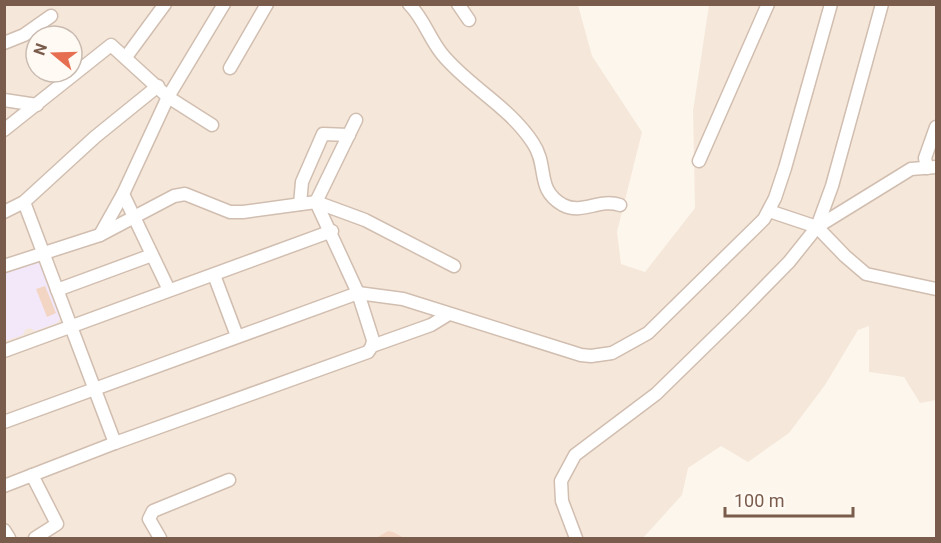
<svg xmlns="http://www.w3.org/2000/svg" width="941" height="543" viewBox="0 0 941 543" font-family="Roboto,sans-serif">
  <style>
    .residential { fill: #f5e8da; fill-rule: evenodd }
    .education { fill: #f3e8fa }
    .building { fill: #f3d5c3 }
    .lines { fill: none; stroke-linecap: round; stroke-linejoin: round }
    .minor-casing { stroke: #d1beb0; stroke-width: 15 }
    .minor { stroke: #fff; stroke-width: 12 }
  </style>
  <rect width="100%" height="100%" fill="#fdf6ec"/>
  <!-- residential -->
  <path class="residential" d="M4,5H578L592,56L642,132L617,232L621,264L645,272L695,208L693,111L709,5H936V400L920,403L904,377L869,372V326L858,330L825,385L789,433L748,462L721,446L688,468L682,495L643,538H5ZM36,36H72V72H36Z"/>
  <!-- education -->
  <path class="education" d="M40,259L61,318L57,323L35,331L30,328L25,330L23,335L5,341V269Z"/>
  <!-- building -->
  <g class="building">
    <path d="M45,286L56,313L47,317L36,289Z"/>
    <path d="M388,531L393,532L404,538H376Z"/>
  </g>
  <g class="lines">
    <!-- minor casing -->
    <g class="minor-casing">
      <g id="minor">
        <path d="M409,4C424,19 429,38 442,54C469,87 509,106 533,143C549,167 535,189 563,205C582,215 599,198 620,205"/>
        <path d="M458,4L469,20"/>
        <path d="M4,43L24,35L51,16"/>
        <path d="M126,57L165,4"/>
        <path d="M230,68L267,4"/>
        <path d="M4,100L37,105"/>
        <path d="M356,120L316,202L358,293L373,340L372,346"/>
        <path d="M4,130L111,45L168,97L212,125"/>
        <path d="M699,161L768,4"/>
        <path d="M927,168L925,158L936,127"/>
        <path d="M24,202L115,443"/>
        <path d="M300,204L302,182L323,134L349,135"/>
        <path d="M769,211L817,227L911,169L936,167"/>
        <path d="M4,212L24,202L95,137L158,86"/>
        <path d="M817,227L845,256L866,274L936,289"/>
        <path d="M100,235L123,194"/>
        <path d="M4,266L100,235L174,196L185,194L230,212H243L316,202L365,220L454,266"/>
        <path d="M214,275L237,336"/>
        <path d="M57,290L152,255"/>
        <path d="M169,290L123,194L168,97L224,4"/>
        <path d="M4,351L332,231"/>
        <path d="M4,422L358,293L403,299L581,355L591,356L612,353L648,333L764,219L775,198L785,168L831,4"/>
        <path d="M32,475L57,524L35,538"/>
        <path d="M4,486L115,443L368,352L372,346L431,325L449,314"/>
        <path d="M4,530L9,538"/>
        <path d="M160,538L149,519L153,511L229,480"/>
        <path d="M576,538L562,501L561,481L575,455L656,394L740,312L789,262L817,227L832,186L882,4"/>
      </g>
    </g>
    <!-- minor -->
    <use href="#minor" class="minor"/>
  </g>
  <!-- border -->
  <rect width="941" height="543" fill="none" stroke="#7a5c4d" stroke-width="12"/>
  <!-- north arrow -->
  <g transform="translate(54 54) rotate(289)"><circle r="28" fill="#fffaf3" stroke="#cabbb1" stroke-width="1.5"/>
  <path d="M0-4.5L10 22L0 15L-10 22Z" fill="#e76f51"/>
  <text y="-9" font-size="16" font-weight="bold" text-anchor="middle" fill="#7a5c4d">N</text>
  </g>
  <!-- scale -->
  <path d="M725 507v9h128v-9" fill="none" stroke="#7a5c4d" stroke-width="3"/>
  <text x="734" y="507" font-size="18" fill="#7a5c4d" stroke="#fffaf3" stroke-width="4.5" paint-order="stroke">100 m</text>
</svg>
